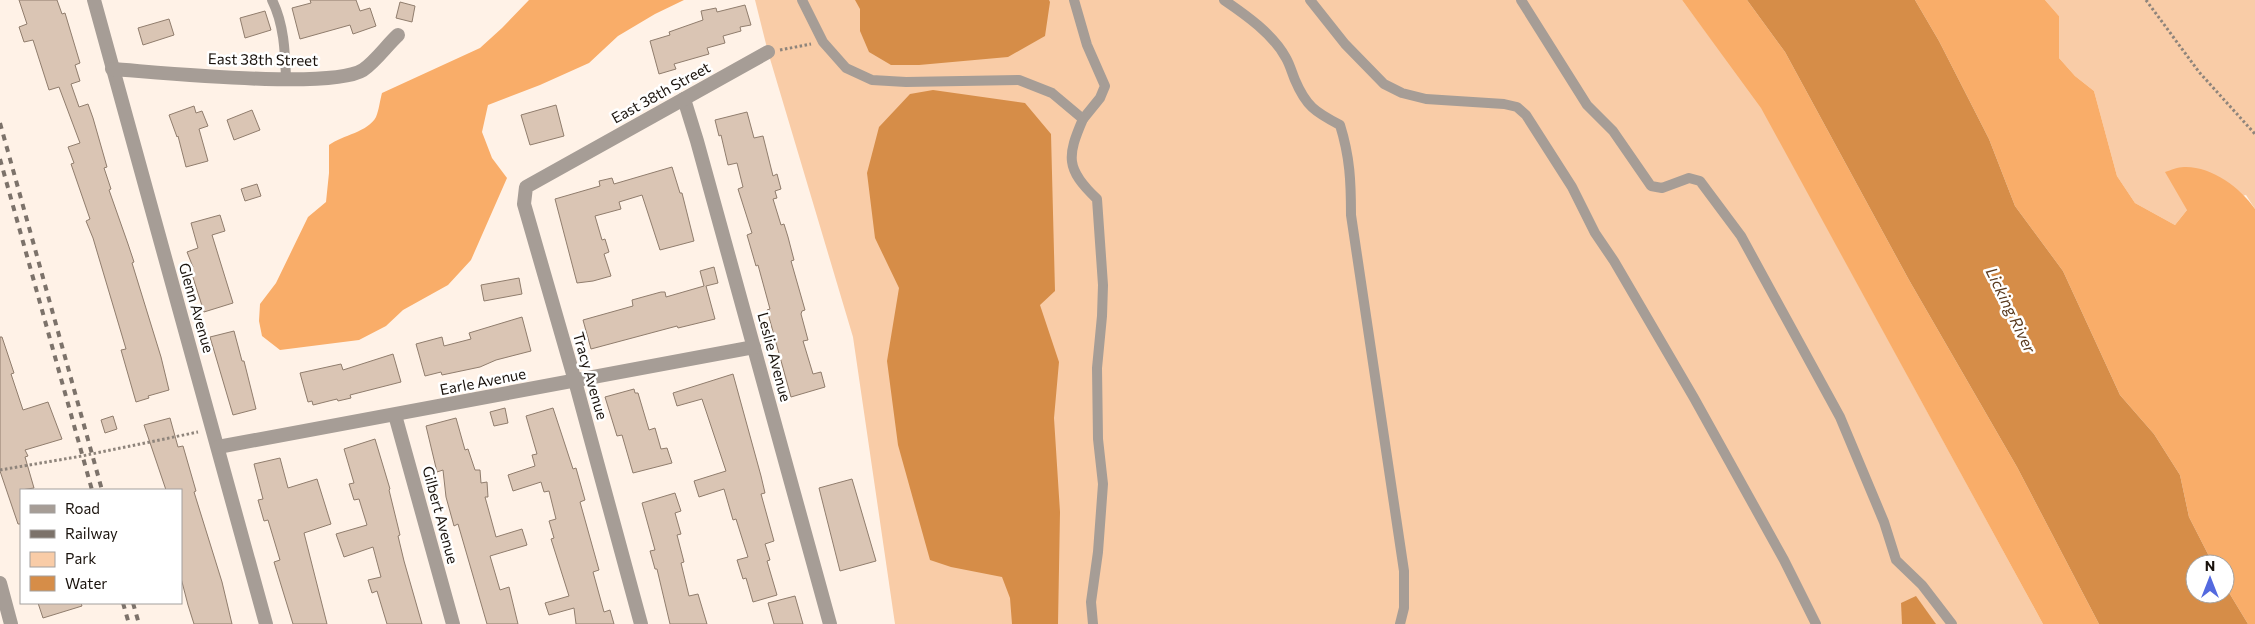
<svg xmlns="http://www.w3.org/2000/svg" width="2255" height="624" viewBox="0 0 2255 624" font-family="Commissioner,sans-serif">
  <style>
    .green { fill: #f9cca7 }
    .forest { fill: #f9ad69 }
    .water { fill: #d68d48 }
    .building { fill: #dac5b4; stroke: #907d6d }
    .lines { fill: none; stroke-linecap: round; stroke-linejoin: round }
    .path { stroke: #8e847b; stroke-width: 3; stroke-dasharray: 2.5 2.5; stroke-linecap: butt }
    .service { stroke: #a69d96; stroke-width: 10 }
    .minor { stroke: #a69d96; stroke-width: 14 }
    .rail { stroke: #7c726a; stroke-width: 4; stroke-dasharray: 6 6; stroke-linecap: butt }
    .labels { text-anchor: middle; stroke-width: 5; stroke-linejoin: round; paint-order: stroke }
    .street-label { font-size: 15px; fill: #19120c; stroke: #fff }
    .water-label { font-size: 16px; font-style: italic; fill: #5a3a1e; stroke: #fff }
  </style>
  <rect width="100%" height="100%" fill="#fff2e7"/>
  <!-- green -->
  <g class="green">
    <path d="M755,0H1682L1759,103L2043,624H895L853,337L768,52Z"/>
    <path d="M2045,0H2255V209L2246,195L2187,210L2175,225L2135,203L2117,176L2094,91L2075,76L2059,58V16Z"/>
  </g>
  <!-- forest -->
  <g class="forest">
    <path d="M529,0H684L655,14L618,36L589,63L540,85L488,105L482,132L492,158L507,178L471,260L448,285L403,310L386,326L359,340L280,350L262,336L259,321L260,304L276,283L308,217L326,202L329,173V145C343,135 368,132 376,117C379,110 380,100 382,93L480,48L502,28Z"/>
    <path d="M1682,0H1747L1785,52L1909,280L2017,467L2099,624H2043L1761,108Z"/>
    <path d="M1915,0H2045L2059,16V58L2075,76L2094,91L2117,176L2135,203L2175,225L2187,210L2165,172C2171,170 2178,167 2184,167C2211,166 2240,187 2255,209V624H2248L2225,586V564H2213L2189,517L2180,475L2154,434L2120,395L2063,271L2015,206L1989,139L1939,41Z"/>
  </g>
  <!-- water -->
  <g class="water">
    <path d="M855,0H1049L1050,2L1045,36L1008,57L919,65H891L869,52L860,31V9Z"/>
    <path d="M1747,0H1915L1939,41L1989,139L2015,206L2063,271L2120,395L2154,434L2180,475L2189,517L2213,564H2195V594H2225V586L2248,624H2099L2017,467L1909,280L1785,52Z"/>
    <path d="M933,90L1025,103L1051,134L1055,291L1040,305L1059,362L1054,418L1060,512L1058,624H1012L1010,598L1002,577L951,567L930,560L898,445L887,361L899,288L875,238L867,173L879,127L910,94Z"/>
    <path d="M1916,596L1936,624H1902L1901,603Z"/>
  </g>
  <!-- building -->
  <g class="building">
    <path d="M19,0H57L62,14L65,13L80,63L75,65L80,81L71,84L79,107L88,104L93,118L107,167L104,168L111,189L109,190L128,244L134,262L132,263L161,357L169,390L148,396L149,398L136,402L121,350L126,349L93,238L86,221L90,219L71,164L74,163L68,147L80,143L59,87L49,90L33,40L24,42L19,27L27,24Z"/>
    <path d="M310,0H356L360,11L370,8L376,26L353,34L350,25L300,39L292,8L311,3Z"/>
    <path d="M400,2L415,6L412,22L396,18Z"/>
    <path d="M745,5L751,25L740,27L741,31L723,36L725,43L707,48L709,54L674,64L676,69L659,74L650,41L670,35L669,32L703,20L701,11L716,8L717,12Z"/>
    <path d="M265,11L271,30L245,38L240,18Z"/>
    <path d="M169,19L174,35L143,45L138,28Z"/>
    <path d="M556,105L564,136L530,145L521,115Z"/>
    <path d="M194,106L196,113L202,111L208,126L199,129L208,161L186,167L178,136L177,137L169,115Z"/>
    <path d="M252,110L260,130L234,140L227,120Z"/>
    <path d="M747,112L754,138L763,136L773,176L777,174L781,189L775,191L777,198L773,199L781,225L784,224L788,237L794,260L791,261L805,310L802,311L801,314L808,340L803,341L813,374L821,372L825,387L791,397L772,328L767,310L770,309L758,265L756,266L747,235L752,233L738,189L743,187L737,163L728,165L721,135L719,136L715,120Z"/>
    <path d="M672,167L680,193H682L694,241L660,250L642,195L619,202L621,209L595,216L602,240L605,239L609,252L604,254L611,276L593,281L577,283L555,199L600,186L599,181L612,178L614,184Z"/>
    <path d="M257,184L261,196L245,201L241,189Z"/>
    <path d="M220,215L225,231L212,235L233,303L204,312L190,268L193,267L187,252L198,248L191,223Z"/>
    <path d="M714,267L718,283L706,286L715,319L678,328L677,326L591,349L583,320L633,306L632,300L661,292H665L666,297L704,286L700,271Z"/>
    <path d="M519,278L522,294L484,301L481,285Z"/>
    <path d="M522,317L531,351L496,360L480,367L442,375L441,372L425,376L416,344L442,337L444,346L471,339L469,333Z"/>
    <path d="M234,331L242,361H244L256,409L233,415L210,337Z"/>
    <path d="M0,337H2L14,373L11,374L23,410L48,402L62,439L25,450L28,456L25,457L34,488L21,490V524H18L0,471Z"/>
    <path d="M393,354L401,382L350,395L351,398L338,401L337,399L313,405L312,401L308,402L300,373L341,364L343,370Z"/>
    <path d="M733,374L761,476L765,493L761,494L774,541L765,544L770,560L767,561L777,595L753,602L746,578L743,579L737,560L748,557L736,519L733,520L724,489L699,497L694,481L726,471L702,399L677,406L673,393Z"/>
    <path d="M634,389L635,393H638L649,430L655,428L661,449L667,448L672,463L633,473L622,435L617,436L605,397Z"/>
    <path d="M505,408L508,423L494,426L490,412Z"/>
    <path d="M553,408L573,469L576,468L585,500L580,502L599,570L593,572L604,612L610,610L614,624H576L574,608L549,615L545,603L569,596L551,539L554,538L549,521L556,519L549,491L544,492L541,482L513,491L508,475L535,466L532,455L537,454L526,416Z"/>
    <path d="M113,416L117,429L105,433L101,420Z"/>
    <path d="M170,418L178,447L183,446L196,491L194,492L222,582L232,624H194L188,605L181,578V490H166L144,425Z"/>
    <path d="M456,418L465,450L468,449L475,470H480L481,483L487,482L488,497H485L496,537L522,529L527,545L490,556L500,590L509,587L518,624H487L458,524L454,526L446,497L443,470L437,472L426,426Z"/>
    <path d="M375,439L390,489L389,490L400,535L398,536L404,561L422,624H387L377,591L372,593L368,580L381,577L373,547L344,557L336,534L367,525L359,499L354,500L349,484L354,483L344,449Z"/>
    <path d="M280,458L288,488L317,479L331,524L304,533L327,624H293L274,562L280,560L268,520L264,521L258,500L263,499L254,464Z"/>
    <path d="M852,479L876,561L840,571L819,488Z"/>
    <path d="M675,493L681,511L675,513L681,534L677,535L684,562L681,563L689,596L698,594L707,624H670L657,569H655L650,551L655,550L642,503Z"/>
    <path d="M795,596L803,624H774L768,603Z"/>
    <path d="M38,603H81L82,606L43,618Z"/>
  </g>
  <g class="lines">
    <!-- path -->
    <g class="path">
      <path d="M2146,0L2199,72L2255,134"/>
      <path d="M780,50L811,44"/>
      <path d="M0,470L82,456L198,432"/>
    </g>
    <!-- service -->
    <g class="service">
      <path d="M272,0C284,24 285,51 286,78"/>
      <path d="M802,0L823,42L846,68L872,80L906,82L1019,80L1052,93L1083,119C1067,156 1065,169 1097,199L1103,285L1102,316L1097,368L1098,439L1103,484L1098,552L1091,602L1093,624"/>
      <path d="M1074,0L1087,45L1105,86L1100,98L1083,119"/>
      <path d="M1224,0C1246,15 1273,34 1286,58C1290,65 1292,73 1295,80C1306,106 1315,112 1340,125C1350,157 1351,182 1351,215L1404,571V608L1400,624"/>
      <path d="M1310,0L1345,44L1384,84L1402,93L1426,99L1504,104L1517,107L1526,115L1572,187L1595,233L1614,261L1694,398L1784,560L1816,624"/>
      <path d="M1521,0L1587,105L1613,131L1651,186L1662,188L1689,178L1700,181L1741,236L1840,417L1884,522L1896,560L1922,585L1952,624"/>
    </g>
    <!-- minor -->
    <g class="minor">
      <path d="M94,0L266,624"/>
      <path d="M112,69C157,72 331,90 363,70C376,61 387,45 398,35"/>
      <path d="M684,99L697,141L830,624"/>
      <path d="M395,415L453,624"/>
      <path d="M218,447L754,347"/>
      <path d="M0,583L11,624"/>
      <path d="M641,624L575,381L524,204L526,187L768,52"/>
    </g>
    <!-- rail -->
    <g class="rail">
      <path d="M0,123L102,490"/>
      <path d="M0,159L92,490"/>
      <path d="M123,603L129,624"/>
      <path d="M133,603L139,624"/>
    </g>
  </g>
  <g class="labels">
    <!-- street labels -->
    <g class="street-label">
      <text transform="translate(263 60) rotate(1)" y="5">East 38th Street</text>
      <text transform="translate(661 93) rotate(-29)" y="5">East 38th Street</text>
      <text transform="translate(196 308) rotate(74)" y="5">Glenn Avenue</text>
      <text transform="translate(774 357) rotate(75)" y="5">Leslie Avenue</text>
      <text transform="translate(590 376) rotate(74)" y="5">Tracy Avenue</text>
      <text transform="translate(483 382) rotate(-11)" y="5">Earle Avenue</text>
      <text transform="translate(440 515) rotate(75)" y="5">Gilbert Avenue</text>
    </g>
    <!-- water labels -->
    <g class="water-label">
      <text transform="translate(2011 310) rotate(64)" y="6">Licking River</text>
    </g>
  </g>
  <!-- legend -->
  <rect x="20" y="489" width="162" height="115" fill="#ffffff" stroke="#a3a09e"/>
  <rect x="30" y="505" width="25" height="8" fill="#a69d96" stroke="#a3a09e"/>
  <text x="65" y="514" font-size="15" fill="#19120c">Road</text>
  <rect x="30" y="530" width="25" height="8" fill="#7c726a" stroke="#a3a09e"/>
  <text x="65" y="539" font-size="15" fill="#19120c">Railway</text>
  <rect x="30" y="552" width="25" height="15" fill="#f9cca7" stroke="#a3a09e"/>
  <text x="65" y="564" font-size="15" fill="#19120c">Park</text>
  <rect x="30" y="576" width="25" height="15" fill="#d68d48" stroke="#a3a09e"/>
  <text x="65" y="589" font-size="15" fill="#19120c">Water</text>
  <!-- north arrow -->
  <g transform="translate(2210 579)"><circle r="24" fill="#ffffff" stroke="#a3a09e"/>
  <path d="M0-4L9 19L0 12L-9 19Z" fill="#5369df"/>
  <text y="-8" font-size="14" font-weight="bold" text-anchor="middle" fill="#19120c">N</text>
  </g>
</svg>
